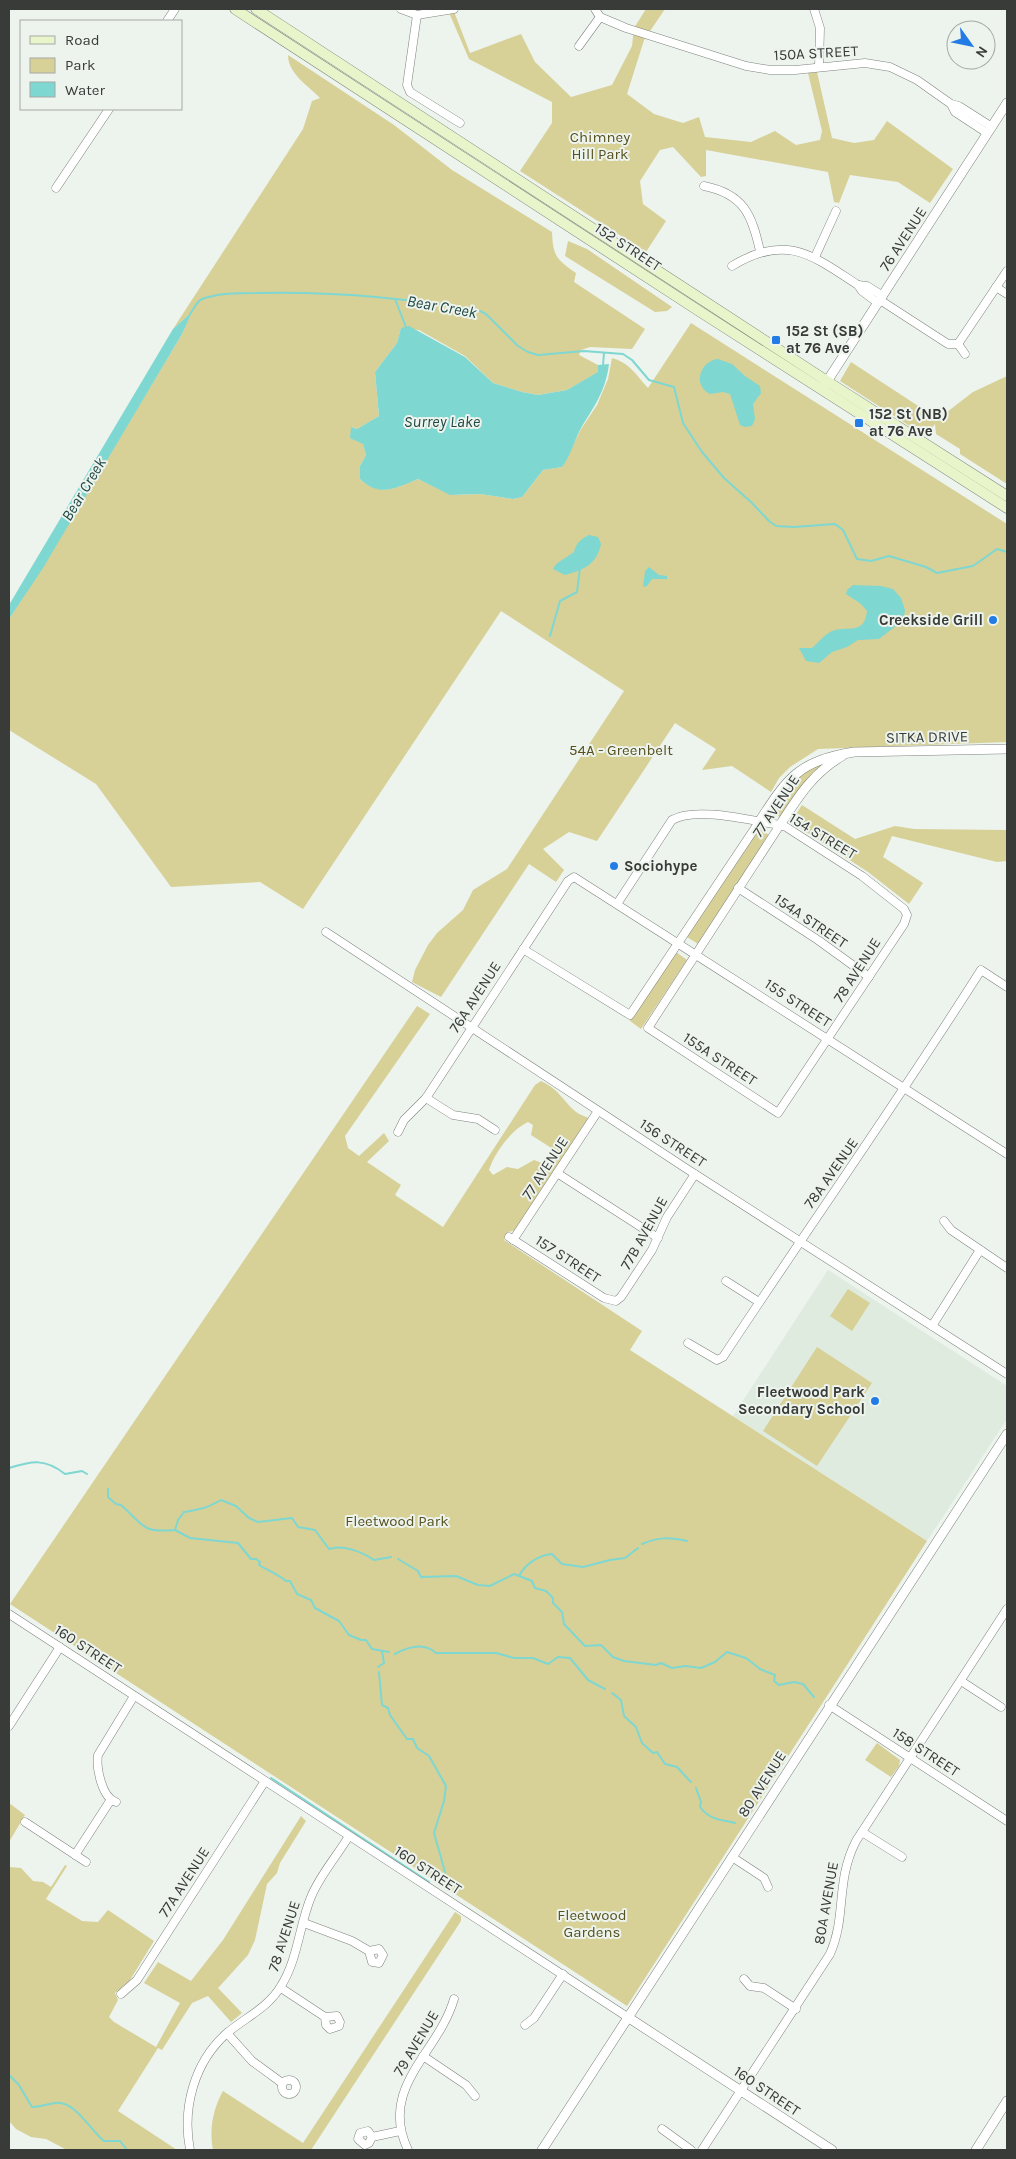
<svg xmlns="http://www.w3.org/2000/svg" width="1016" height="2159" viewBox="0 0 1016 2159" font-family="Karla,sans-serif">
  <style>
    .built { fill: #dfebdf }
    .green { fill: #d7d197; fill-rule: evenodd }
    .water { fill: #7ed7d1 }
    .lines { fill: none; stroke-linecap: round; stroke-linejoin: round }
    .stream { stroke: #7ed7d1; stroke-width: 2 }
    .minor-casing { stroke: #7e837e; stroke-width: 9 }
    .tertiary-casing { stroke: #7e837e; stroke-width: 10 }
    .secondary-casing { stroke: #7e837e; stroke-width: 11 }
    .minor { stroke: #fff; stroke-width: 8 }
    .tertiary { stroke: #fff; stroke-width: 9 }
    .secondary { stroke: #e8f5ca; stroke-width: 10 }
    .poi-dot { fill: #237ce6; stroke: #edf3ed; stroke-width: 2 }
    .labels { text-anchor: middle; stroke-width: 4; stroke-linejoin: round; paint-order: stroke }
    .street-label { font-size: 15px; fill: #393b39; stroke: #edf3ed }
    .park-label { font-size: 15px; fill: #57511f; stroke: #edf3ed }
    .poi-label { font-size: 15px; font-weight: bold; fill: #393b39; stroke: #edf3ed; text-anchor: start }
    .water-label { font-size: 16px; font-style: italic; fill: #204946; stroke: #edf3ed }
  </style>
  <rect width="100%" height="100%" fill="#edf3ed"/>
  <!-- built -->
  <path class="built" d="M828,1270L1007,1386V1419L927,1541L733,1416Z"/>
  <!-- green -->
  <g class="green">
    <path d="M450,9H453L470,53L521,34L535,62L571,97L612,85L632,46L634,28L646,9H665L644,40L627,94L654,114L683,123L699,117L705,137L751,142L775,131L796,145L820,140L822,131L808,73L817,72L832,138L854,143L874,140L887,121L953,169L930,203L898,182L850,175L839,203L834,202L828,172L706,150V176L701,177L673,147L660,150L640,181L643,204L666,221L646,252L520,171L552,123V102L469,59L450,15Z"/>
    <path d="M288,55L394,125L452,170L552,232C553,256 556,259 576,273L574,282L645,329L632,349L590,347L581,350L579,355L598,365L599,372L567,390L538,395L522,392L493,383L465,356L419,330L401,328L397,343L375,372L379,416L357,429L351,427L363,443L366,455L360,466V479C380,497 396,488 418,479L451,495L480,494L513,499L522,497L543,470L562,467L581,429L597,405L608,379L612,358C630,363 636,375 648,388L691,323L1007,524V742L818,749L790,767L779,778L771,792L732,766L702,770L716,749L675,723L597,841L569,832L543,849L564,870L556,882L529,864L441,997L412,982L415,970L428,945L437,933L463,910L473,890L507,869L624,691L501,611L303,909L260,882L171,887L96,784L9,730V619L42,568L182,334L191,313L173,329L303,129L312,101L320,98C309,86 288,74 288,55Z"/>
    <path d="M568,241L587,249L672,307L667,311L655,312L565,256Z"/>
    <path d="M851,362L938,419L973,392L1007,376V484L960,454V449L936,434L935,424L925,436L840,381Z"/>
    <path d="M832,758L805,782L782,817L767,814L793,779Z"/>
    <path d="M802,805L855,839L895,826L914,829L1007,830V861L997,862L892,836L883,857L923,883L909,904L868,872L791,822Z"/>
    <path d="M759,828L769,835L698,944L687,937Z"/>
    <path d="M676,952L687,960L641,1029L630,1021Z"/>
    <path d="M417,1006L430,1014L345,1136L348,1148L359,1156L384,1133L389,1141L367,1162L401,1185L395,1195L443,1227L535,1085L541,1081C560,1090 562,1100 576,1112C580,1115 585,1116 590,1119L517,1230L508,1232L504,1240L642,1331L630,1350L927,1541L627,2006L10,1604ZM528,1122L533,1125L531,1135L553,1149L547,1165L534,1160L518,1169L507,1167L493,1175L489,1170C495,1152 511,1130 528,1122Z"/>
    <path d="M848,1289L870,1303L852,1331L830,1316Z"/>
    <path d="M817,1347L872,1383L817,1466L763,1431Z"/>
    <path d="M877,1743L900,1760L899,1766L891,1777L865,1760Z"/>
    <path d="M9,1803L25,1815L9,1842Z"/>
    <path d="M301,1816L306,1821L280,1863L277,1873L267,1884L255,1940L248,1955L218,1988L242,2013L231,2022L208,1996L192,2003L162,2050L158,2048L118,2111L177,2150H67L46,2139L31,2137L16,2129L9,2121V1867L21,1868L33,1881L43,1882L51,1887L65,1865L67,1866L46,1899L82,1921L98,1922L108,1910L154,1941L130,1980L115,1993L118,2000L109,2017L114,2022L156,2047L180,2003L144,1983L158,1962L191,1981L223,1940Z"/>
    <path d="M455,1912L461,1916V1921L311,2150H213C209,2129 213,2109 223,2091L303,2143Z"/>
  </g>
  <!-- water -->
  <g class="water">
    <path d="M192,312L182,334L43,568L9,619V605L173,329Z"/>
    <path d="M409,326L465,357L493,383L522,392L538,395L567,390L598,372V365L609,364C606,390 594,407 581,428C574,441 571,455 562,467L543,470L522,497L513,499L480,494L450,495L418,479C396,488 380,498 360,479V466L366,455L363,444L350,438L351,427L357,429L379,416L375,372L397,343L401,328Z"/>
    <path d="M718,359L732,364L745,376L760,386L761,393L753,404L755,419L752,426L745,427L740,425L730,394L723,392L710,394C692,385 700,361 718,359Z"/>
    <path d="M589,535L598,537L601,544C597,564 584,570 565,575L553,569L556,564L574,552C576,543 581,539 589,535Z"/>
    <path d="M649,567L659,575L667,576V579H652L647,586L643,587L645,571Z"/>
    <path d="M853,585L881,586L893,589L901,598L905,610L904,616L901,622L879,639L858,640L847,647L832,652L819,663L806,661L799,648H812C818,643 823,636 830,632C846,624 864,637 867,611L861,604L846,594L847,590Z"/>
  </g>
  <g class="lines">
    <!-- stream -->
    <g class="stream">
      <path d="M395,299L406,327"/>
      <path d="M190,314C194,309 196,302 202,299C218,293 239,293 255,293C329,291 408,298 480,311L486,314L518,346L528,352L538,355L584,351L623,354L632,360L649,380L674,387L683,423L702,452L724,478L751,502L769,521L776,526L794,527L835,524L843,530L857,559L871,561L889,556L926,567L937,573L973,566L997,549L1007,552"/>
      <path d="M603,365L604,353"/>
      <path d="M550,636L560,601L577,592L580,568"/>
      <path d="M9,1468C32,1461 45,1458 65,1474L82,1471L87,1474"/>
      <path d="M108,1489V1497L116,1504L121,1505C145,1526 141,1533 175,1530L178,1520L184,1512C201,1509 205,1509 221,1500L236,1506L249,1518L258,1522L292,1518L298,1527L315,1530L329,1549C343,1544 362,1552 374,1560L391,1557"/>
      <path d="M175,1530L190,1538L238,1543L251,1559H256L260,1562L259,1565C269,1571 278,1574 286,1581H290L297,1594L311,1600L315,1608L339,1621L349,1635L361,1640H366L372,1649L389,1652"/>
      <path d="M642,1544C658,1537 670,1537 687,1541"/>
      <path d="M398,1559L418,1571L421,1577L456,1576L478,1585L490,1586L514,1574L532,1581L535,1588L546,1591L553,1598V1603L562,1612L564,1624L585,1646L601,1645L613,1657L624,1661L656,1665L661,1663L672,1668L685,1666L701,1668L715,1662L727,1652L746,1658L760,1669L775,1675L774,1681L779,1685L794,1682L803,1684L814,1697"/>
      <path d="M519,1576C525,1564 539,1555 552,1554L562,1564L583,1567L610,1560L625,1558L638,1548"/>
      <path d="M395,1654C408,1647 424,1642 436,1653H496L514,1658H533L548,1664L558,1657L570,1658L588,1680L605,1689"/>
      <path d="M378,1667L384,1663L382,1651"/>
      <path d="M379,1672L382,1705L388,1708L390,1715L407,1739H413L417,1748L429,1756L446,1786L444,1801L434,1833L445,1872L443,1883"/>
      <path d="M612,1693L621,1700L624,1716L636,1727L642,1743L653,1753L657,1752L665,1764L677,1767L691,1782"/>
      <path d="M271,1778L429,1882"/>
      <path d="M696,1788L701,1802L700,1807C710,1820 719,1819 735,1823"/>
      <path d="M9,2075L19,2085L32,2107C41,2107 47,2104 55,2103C75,2100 90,2130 104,2141H120L127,2150"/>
    </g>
    <!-- minor casing -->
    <g class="minor-casing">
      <g id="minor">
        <path d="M401,9L417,15L454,9"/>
        <path d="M595,9L600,17L626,28L746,66L770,70H795L865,63L890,67L917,80L951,104L959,106L992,127"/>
        <path d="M814,9L820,28L819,67"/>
        <path d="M417,15L407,85L410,92L460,123"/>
        <path d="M167,21L175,9"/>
        <path d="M579,46L600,17"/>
        <path d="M951,104L955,112L987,133"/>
        <path d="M704,186C744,194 752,215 760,251"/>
        <path d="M56,188L109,109"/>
        <path d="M815,257L836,211"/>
        <path d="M732,266C786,233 812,255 858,285L862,291L878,303"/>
        <path d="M858,285L867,286L883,296"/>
        <path d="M996,287L1007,294"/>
        <path d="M880,300L948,344H958"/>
        <path d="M958,344L1007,271"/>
        <path d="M958,344L965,354"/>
        <path d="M738,888L818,940L869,977"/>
        <path d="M617,904L672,820C696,806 752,821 780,825L786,827L862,876L904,909L907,915L904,924L778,1113L648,1028L780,825"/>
        <path d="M326,932L687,1169L1007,1374"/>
        <path d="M523,949L630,1015L759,822"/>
        <path d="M426,1098L453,1115L478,1119L495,1130"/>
        <path d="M398,1132L404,1120L426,1098L568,881L574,877L1007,1154"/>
        <path d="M557,1173L658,1238"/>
        <path d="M944,1221L951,1230L1007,1268"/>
        <path d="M509,1237L604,1298L616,1301L621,1297L652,1250L667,1217L695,1174"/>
        <path d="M513,1240L598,1111"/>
        <path d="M726,1281L759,1302"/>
        <path d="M932,1326L980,1250"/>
        <path d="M688,1343L717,1360L723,1357C808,1228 898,1101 981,970L1007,987"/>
        <path d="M9,1614L629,2018"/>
        <path d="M961,1681L1001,1707"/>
        <path d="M829,1705L1007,1821"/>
        <path d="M9,1726L60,1647"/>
        <path d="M116,1802C102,1798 96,1768 98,1755L134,1696"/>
        <path d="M25,1822L86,1862"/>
        <path d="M862,1832L902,1857"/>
        <path d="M75,1855L110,1801"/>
        <path d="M732,1857L764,1878L768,1887"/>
        <path d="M304,1923L352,1941L369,1951L379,1949L383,1955L379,1963L372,1962L369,1951"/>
        <path d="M744,1979L750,1986L764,1988L796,2009"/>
        <path d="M281,1988L325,2017L326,2025L330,2029L339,2026L340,2022L337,2016L325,2017"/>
        <path d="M121,1994L137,1980L265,1781"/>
        <path d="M525,2025L534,2018L563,1974"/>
        <path d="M227,2033L252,2061L282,2083"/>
        <path d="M423,2056L466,2085L475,2096"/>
        <circle cx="289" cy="2087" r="7"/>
        <path d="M662,2129L691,2150"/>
        <path d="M372,2137L369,2143L365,2145L358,2139L360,2133L368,2131L372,2137L400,2131"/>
        <path d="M190,2150C182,2108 194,2062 227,2033C246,2017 268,2008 281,1986C298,1959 299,1926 311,1897C320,1875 337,1856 349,1836"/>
        <path d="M408,2150C378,2087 438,2054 454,1999"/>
        <path d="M702,2150L830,1954C847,1916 835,1882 856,1841L1007,1609"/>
      </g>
    </g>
    <!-- tertiary casing -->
    <g class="tertiary-casing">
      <g id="tertiary">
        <path d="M824,386L1007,103"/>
        <path d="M759,822C788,777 799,761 854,752L1007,749"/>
        <path d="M780,825C798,797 813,773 842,756"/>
        <path d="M629,2018L832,2150"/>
        <path d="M542,2150L1007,1434"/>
        <path d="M976,2150L1007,2101"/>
      </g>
    </g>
    <!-- secondary casing -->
    <g class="secondary-casing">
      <g id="secondary">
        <path d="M235,9L699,311L1007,508"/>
        <path d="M256,9L836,387L1007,496"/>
      </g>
    </g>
    <!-- minor -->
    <use href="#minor" class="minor"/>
    <!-- tertiary -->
    <use href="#tertiary" class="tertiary"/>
    <!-- secondary -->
    <use href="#secondary" class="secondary"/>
  </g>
  <!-- markers -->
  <g class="poi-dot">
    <rect x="771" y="335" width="10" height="10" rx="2.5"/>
    <rect x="854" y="418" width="10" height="10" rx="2.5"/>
    <circle cx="993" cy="620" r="5"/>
    <circle cx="614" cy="866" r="5"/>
    <circle cx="875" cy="1401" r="5"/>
  </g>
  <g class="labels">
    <!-- street labels -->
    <g class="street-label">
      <text transform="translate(816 53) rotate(-3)" y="5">150A STREET</text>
      <text transform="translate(903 239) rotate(-57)" y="5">76 AVENUE</text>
      <text transform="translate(628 247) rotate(33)" y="5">152 STREET</text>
      <text transform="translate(927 737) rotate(-1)" y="5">SITKA DRIVE</text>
      <text transform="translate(776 806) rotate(-56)" y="5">77 AVENUE</text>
      <text transform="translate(823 836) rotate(31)" y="5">154 STREET</text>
      <text transform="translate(811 921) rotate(34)" y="5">154A STREET</text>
      <text transform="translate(857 970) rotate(-57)" y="5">78 AVENUE</text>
      <text transform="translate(475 997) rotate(-57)" y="5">76A AVENUE</text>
      <text transform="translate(798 1003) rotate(33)" y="5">155 STREET</text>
      <text transform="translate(720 1059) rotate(33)" y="5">155A STREET</text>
      <text transform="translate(673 1143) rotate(33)" y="5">156 STREET</text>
      <text transform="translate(545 1168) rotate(-57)" y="5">77 AVENUE</text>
      <text transform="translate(831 1173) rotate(-55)" y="5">78A AVENUE</text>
      <text transform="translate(644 1233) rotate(-61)" y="5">77B AVENUE</text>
      <text transform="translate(568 1259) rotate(33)" y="5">157 STREET</text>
      <text transform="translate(88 1649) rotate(33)" y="5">160 STREET</text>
      <text transform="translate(926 1752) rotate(33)" y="5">158 STREET</text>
      <text transform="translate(762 1784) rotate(-57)" y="5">80 AVENUE</text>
      <text transform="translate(428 1870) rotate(33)" y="5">160 STREET</text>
      <text transform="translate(184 1882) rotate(-57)" y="5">77A AVENUE</text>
      <text transform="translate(826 1903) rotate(-80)" y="5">80A AVENUE</text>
      <text transform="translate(284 1936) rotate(-72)" y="5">78 AVENUE</text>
      <text transform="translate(416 2043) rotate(-59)" y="5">79 AVENUE</text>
      <text transform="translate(767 2091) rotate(34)" y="5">160 STREET</text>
    </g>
    <!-- park labels -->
    <g class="park-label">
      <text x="600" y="142">Chimney<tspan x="600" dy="17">Hill Park</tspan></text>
      <text x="621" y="755">54A - Greenbelt</text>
      <text x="397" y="1526">Fleetwood Park</text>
      <text x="592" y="1920">Fleetwood<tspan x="592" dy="17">Gardens</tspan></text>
    </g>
    <!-- poi labels -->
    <g class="poi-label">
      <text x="786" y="336">152 St (SB)<tspan x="786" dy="17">at 76 Ave</tspan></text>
      <text x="869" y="419">152 St (NB)<tspan x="869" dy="17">at 76 Ave</tspan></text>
      <text x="983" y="625" text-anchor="end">Creekside Grill</text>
      <text x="624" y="871">Sociohype</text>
      <text x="865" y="1397" text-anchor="end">Fleetwood Park<tspan x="865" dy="17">Secondary School</tspan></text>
    </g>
    <!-- water labels -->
    <g class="water-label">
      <text transform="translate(442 306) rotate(10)" y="6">Bear Creek</text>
      <text x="442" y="427">Surrey Lake</text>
      <text transform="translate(83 489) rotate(-59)" y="6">Bear Creek</text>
    </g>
  </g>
  <!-- border -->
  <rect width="1016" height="2159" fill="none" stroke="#393b39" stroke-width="20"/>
  <!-- legend -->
  <rect x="20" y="20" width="162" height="90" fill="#edf3ed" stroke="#a5a9a5"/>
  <rect x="30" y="36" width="25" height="8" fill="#e8f5ca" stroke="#a5a9a5"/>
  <text x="65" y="45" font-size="15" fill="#393b39">Road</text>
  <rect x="30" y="58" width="25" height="15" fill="#d7d197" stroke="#a5a9a5"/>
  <text x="65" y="70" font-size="15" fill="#393b39">Park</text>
  <rect x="30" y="82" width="25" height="15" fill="#7ed7d1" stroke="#a5a9a5"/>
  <text x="65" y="95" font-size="15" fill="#393b39">Water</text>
  <!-- north arrow -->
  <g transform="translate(971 45) rotate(123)"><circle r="24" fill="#edf3ed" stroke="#a5a9a5"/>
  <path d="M0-4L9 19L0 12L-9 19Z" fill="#237ce6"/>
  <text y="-8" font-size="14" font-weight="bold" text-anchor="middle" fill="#393b39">N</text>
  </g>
</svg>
